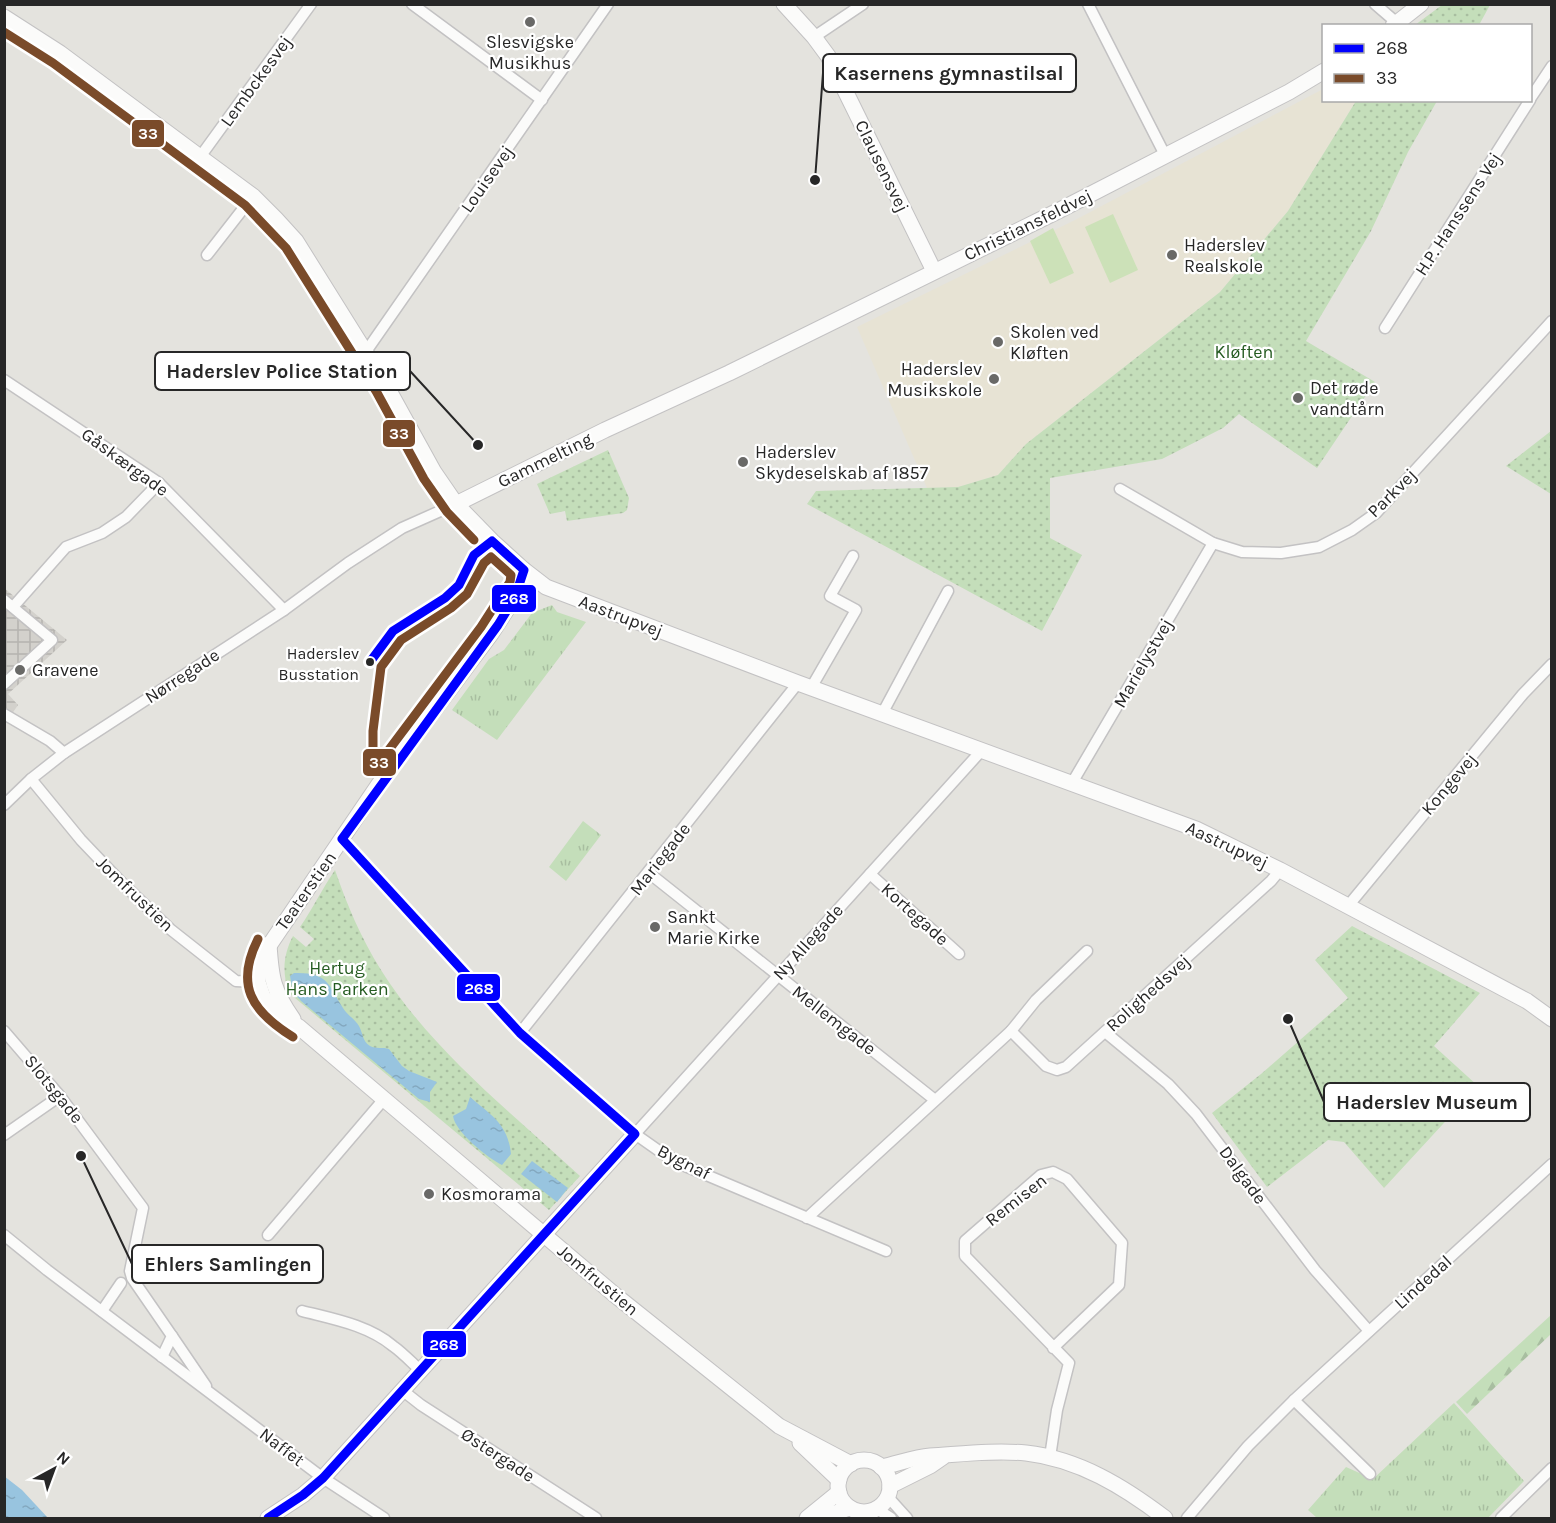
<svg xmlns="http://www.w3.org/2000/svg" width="1556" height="1523" viewBox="0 0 1556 1523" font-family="Karla,sans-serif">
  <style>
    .education { fill: #e7e3d4 }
    .grass { fill: url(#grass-tufts) }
    .forest { fill: url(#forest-firs) }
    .park { fill: url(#park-dots) }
    .pitch { fill: #cce1b8 }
    .plaza { fill: url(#plaza-grid) }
    .water { fill: url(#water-ripples) }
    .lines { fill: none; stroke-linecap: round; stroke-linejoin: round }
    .street-casing { stroke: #c3c2c3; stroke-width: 13 }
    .secondary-casing { stroke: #c3c2c3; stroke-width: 17 }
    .street { stroke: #fbfbfa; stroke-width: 10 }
    .secondary { stroke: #fbfbfa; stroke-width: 15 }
    .bus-1-casing { stroke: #fff; stroke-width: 14 }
    .bus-2-casing { stroke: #fff; stroke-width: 14 }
    .bus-1 { stroke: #00f; stroke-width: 9 }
    .bus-2 { stroke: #7a4b2a; stroke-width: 9 }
    .poi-dot { fill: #696967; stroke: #fff; stroke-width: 2 }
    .bus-dot { fill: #272727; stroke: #fff; stroke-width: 2 }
    .labels { text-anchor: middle; stroke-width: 4.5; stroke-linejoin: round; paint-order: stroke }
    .bus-label { font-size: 16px; fill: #272727; stroke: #fff; text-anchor: end }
    .poi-label { font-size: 18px; fill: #272727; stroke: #fff; text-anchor: start }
    .street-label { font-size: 18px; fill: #272727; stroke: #fff }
    .park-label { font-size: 18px; fill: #255b21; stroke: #fff }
    .leader { fill: none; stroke: #272727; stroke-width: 2 }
    .callout-dot { fill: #272727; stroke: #fff; stroke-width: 2 }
    .callout { fill: #fff; stroke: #272727; stroke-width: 2 }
    .callout-label { font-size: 20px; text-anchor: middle; font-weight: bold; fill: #272727 }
    .line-badge { stroke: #fff; stroke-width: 2 }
    .badge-label { font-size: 16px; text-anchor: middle; font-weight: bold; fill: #fff }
  </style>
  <defs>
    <pattern id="grass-tufts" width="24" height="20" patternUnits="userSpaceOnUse" patternTransform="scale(1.5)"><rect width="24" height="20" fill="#c4deba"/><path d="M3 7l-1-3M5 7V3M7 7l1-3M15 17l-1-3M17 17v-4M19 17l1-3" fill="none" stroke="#a8bea0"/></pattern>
    <pattern id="forest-firs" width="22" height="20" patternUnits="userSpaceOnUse" patternTransform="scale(1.5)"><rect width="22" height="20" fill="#c4deba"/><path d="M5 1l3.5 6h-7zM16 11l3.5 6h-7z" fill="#a8bea0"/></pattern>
    <pattern id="park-dots" width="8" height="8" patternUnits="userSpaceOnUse" patternTransform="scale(1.5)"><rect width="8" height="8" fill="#c4deba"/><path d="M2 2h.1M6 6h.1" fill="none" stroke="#a8bea0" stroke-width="1.8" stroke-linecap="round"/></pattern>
    <pattern id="plaza-grid" width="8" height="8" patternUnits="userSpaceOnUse" patternTransform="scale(1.5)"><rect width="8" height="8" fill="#d3d1cc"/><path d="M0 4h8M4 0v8" fill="none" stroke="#b5b3af"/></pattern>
    <pattern id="water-ripples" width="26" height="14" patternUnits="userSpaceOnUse" patternTransform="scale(1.5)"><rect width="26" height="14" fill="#98c4df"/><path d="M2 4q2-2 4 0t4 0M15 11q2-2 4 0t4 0" fill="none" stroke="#83a8bf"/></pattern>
  </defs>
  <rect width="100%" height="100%" fill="#e4e3de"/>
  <!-- education -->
  <path class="education" d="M1323,89L1324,100L1356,101L1288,211L1220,292L1026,444L998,475L958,487L927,488L857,327L1077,219Z"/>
  <!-- grass -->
  <g class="grass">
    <path d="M552,605L557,612L586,622L497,740L452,710L489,659L504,650L532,613Z"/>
    <path d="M583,821L601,835L566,881L549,867Z"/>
    <path d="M1454,1403L1524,1481L1488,1518H1317L1308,1510L1346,1467L1373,1479Z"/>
  </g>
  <!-- forest -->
  <path class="forest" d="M1551,1315V1334L1467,1414L1456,1402Z"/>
  <!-- park -->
  <g class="park">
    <path d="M1442,5V4L1490,5L1479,25H1415Z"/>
    <path d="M1356,101H1437L1408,152L1371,231L1306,341L1375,382L1317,468L1239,414L1223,428L1162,459L1050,478V538L1082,555L1042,631L807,504L816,491L958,487L998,475L1026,444L1220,292L1288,211Z"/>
    <path d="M1551,431V494L1506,466Z"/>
    <path d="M608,450L629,498L627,510L623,513L567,521L565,511L550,514L537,484Z"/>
    <path d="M335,870C347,905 361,938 381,970C432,1051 511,1112 580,1176L549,1210L289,993C282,973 283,955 293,936L306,947L314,939L300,927C313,908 322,889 335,870Z"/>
    <path d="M1352,926L1480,993L1434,1046L1478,1086L1384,1188L1344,1142L1328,1140L1267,1187L1212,1113L1261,1074L1348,998L1315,960Z"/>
  </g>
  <!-- pitch -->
  <g class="pitch">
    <path d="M1113,214L1138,270L1110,283L1085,227Z"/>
    <path d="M1053,228L1074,273L1050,284L1030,241Z"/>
  </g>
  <!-- plaza -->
  <path class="plaza" d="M4,588L67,640L8,694L18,705L5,724Z"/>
  <!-- water -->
  <g class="water">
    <path d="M294,973C328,972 328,984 343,1008C347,1015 355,1019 359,1026C363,1033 362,1041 370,1046C376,1049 383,1047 389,1049L402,1066L409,1071L437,1082L430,1092V1102L419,1099L301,1001L293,992L290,976Z"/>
    <path d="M470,1097C491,1115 508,1124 511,1154L502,1165C488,1158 455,1132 453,1116L466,1109Z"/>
    <path d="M532,1161L568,1188L557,1202L521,1174Z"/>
    <path d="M4,1476L22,1490L48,1518H5Z"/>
  </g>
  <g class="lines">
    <!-- street casing -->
    <g class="street-casing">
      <g id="street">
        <path d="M412,4L542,100"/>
        <path d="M1088,4L1166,157"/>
        <path d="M1375,4L1397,23"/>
        <path d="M814,37L863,4"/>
        <path d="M1530,99L1552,66"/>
        <path d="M200,157L311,4"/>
        <path d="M207,255L253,196"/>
        <path d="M1385,328L1530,100"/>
        <path d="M365,353L608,4"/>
        <path d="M4,380L159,483L284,610"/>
        <path d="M1120,489L1213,543L1242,552L1281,553L1319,547L1352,530L1376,513L1552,321"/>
        <path d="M4,600L52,640L4,684"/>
        <path d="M13,607L66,547L102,533L126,517L159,483"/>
        <path d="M811,688L856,610L830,596L853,556"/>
        <path d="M4,714L50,741L64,753"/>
        <path d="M882,714L948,591"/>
        <path d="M31,779L81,840L121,882L170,929L236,981L258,982"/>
        <path d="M1072,783L1213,543"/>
        <path d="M4,805L31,779L64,753L284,610L348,563L402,528L456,504"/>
        <path d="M342,839L520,1033L635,1134L662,1153L685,1166L886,1251"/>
        <path d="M649,873L935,1100"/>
        <path d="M870,874L959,954"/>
        <path d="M1348,906L1523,694L1552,664"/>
        <path d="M4,1031L60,1096L143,1208L130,1271L132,1278L172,1336L162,1357"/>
        <path d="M1011,1031L1036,1000L1087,951"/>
        <path d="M1105,1032L1168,1084L1196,1114L1315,1270L1369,1331"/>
        <path d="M520,1033L798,683"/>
        <path d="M635,1134L982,750"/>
        <path d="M4,1135L60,1096"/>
        <path d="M807,1218L1011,1031L1046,1066L1057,1070L1066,1067L1271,881L1280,870"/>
        <path d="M4,1235L47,1270L323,1478L384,1518"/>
        <path d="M268,1235L384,1099"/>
        <path d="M102,1311L121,1283"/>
        <path d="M302,1311C333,1319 368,1325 393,1346C403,1353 411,1362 421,1371"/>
        <path d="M172,1336L206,1386"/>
        <path d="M402,1390L421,1405L596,1518"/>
        <path d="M1294,1400L1370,1474"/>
        <path d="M1050,1457L1057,1410L1069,1363L965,1256V1241L1041,1175L1053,1172L1067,1179L1122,1243L1119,1285L1053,1348"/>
        <path d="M888,1497L907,1518"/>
        <path d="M877,1509L891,1518"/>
        <path d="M1187,1518L1248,1446L1294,1400L1552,1164"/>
        <path d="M1501,1518L1552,1468"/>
      </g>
    </g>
    <!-- secondary casing -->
    <g class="secondary-casing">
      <g id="secondary">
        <path d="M784,4L814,37L828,56L934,271"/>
        <path d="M4,17L60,53L200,157L253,196L276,219L296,241L386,385L434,472L456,504L492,541L524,570L546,587L798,683L1196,829L1280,870L1527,1001L1552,1019"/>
        <path d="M1393,26L1421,4"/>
        <path d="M456,504L605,430L729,373L1058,211L1289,92L1324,71"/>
        <path d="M524,570L522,586L491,634L379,784L260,959L258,982L263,997L281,1016L299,1027L615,1295L779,1426L851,1464"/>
        <path d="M269,944C271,978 273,991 293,1019"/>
        <path d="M800,1443L839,1480"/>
        <circle cx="864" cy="1486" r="26"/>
        <path d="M881,1467C897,1464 914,1457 930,1456C962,1454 994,1450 1026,1453C1079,1459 1124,1487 1165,1518"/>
        <path d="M890,1486L930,1466L943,1457"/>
        <path d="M268,1518L303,1495L323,1478L635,1134"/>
        <path d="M807,1518L839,1492"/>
        <path d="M826,1518L835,1513L850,1508"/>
      </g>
    </g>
    <!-- street -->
    <use href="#street" class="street"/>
    <!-- secondary -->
    <use href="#secondary" class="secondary"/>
    <!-- bus-1 casing -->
    <g class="bus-1-casing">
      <path id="bus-1" d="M268,1518L303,1495L323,1478L635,1134L520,1033L342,839L498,625L515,597L524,570L492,541L474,555L459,585L445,598L393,631L370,662"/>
    </g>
    <!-- bus-2 casing -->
    <g class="bus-2-casing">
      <g id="bus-2">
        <path d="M4,32L53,63L245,205L286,248L376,391L424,479L447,512L474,540"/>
        <path d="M491,557L511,575L510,582L481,627L379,763L373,749V731L381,667L401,640L451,608L467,594L484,563Z"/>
        <path d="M258,939C235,985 251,1011 293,1037"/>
      </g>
    </g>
    <!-- bus-1 -->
    <use href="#bus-1" class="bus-1"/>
    <!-- bus-2 -->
    <use href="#bus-2" class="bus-2"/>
  </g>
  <!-- markers -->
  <g class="poi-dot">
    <circle cx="530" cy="22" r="6"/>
    <circle cx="1172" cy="255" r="6"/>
    <circle cx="998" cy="342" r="6"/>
    <circle cx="994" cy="379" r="6"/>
    <circle cx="1298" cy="398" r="6"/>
    <circle cx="743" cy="462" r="6"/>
    <circle cx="20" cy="670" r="6"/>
    <circle cx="655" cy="927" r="6"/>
    <circle cx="429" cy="1194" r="6"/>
  </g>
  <circle class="bus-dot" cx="370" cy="662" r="5"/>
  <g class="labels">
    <!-- bus labels -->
    <g class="bus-label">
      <text x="359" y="659">Haderslev<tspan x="359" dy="21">Busstation</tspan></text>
    </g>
    <!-- poi labels -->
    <g class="poi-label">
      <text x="530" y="48" text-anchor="middle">Slesvigske<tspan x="530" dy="21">Musikhus</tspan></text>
      <text x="1184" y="251">Haderslev<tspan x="1184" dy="21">Realskole</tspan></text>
      <text x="1010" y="338">Skolen ved<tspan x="1010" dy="21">Kløften</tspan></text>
      <text x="982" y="375" text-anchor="end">Haderslev<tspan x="982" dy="21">Musikskole</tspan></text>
      <text x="1310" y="394">Det røde<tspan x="1310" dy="21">vandtårn</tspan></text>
      <text x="755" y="458">Haderslev<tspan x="755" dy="21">Skydeselskab af 1857</tspan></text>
      <text x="32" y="676">Gravene</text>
      <text x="667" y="923">Sankt<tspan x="667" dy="21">Marie Kirke</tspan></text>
      <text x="441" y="1200">Kosmorama</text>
    </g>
    <!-- street labels -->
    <g class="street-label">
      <text transform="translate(256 81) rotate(-54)" y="6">Lembckesvej</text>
      <text transform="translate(882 166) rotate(64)" y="6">Clausensvej</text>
      <text transform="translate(487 179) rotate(-55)" y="6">Louisevej</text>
      <text transform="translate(1458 214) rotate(-57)" y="6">H.P. Hanssens Vej</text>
      <text transform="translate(1028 225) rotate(-26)" y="6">Christiansfeldvej</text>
      <text transform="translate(545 460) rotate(-26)" y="6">Gammelting</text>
      <text transform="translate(125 462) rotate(36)" y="6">Gåskærgade</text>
      <text transform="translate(1392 493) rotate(-45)" y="6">Parkvej</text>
      <text transform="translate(621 616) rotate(21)" y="6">Aastrupvej</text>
      <text transform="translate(1143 663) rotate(-60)" y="6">Marielystvej</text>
      <text transform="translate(182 676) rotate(-33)" y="6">Nørregade</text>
      <text transform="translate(1449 784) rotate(-50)" y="6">Kongevej</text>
      <text transform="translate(1227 845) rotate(25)" y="6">Aastrupvej</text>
      <text transform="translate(660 859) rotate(-52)" y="6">Mariegade</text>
      <text transform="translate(306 891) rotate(-55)" y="6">Teaterstien</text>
      <text transform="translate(135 894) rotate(44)" y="6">Jomfrustien</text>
      <text transform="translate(915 914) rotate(42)" y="6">Kortegade</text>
      <text transform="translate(808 942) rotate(-48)" y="6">Ny Allegade</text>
      <text transform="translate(1148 993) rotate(-42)" y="6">Rolighedsvej</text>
      <text transform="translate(834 1020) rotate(38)" y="6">Mellemgade</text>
      <text transform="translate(54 1089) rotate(51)" y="6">Slotsgade</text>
      <text transform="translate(684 1162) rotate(27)" y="6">Bygnaf</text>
      <text transform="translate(1243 1175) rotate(54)" y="6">Dalgade</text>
      <text transform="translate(1016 1200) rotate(-38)" y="6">Remisen</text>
      <text transform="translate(598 1280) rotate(40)" y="6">Jomfrustien</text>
      <text transform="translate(1423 1282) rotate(-42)" y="6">Lindedal</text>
      <text transform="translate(282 1447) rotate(37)" y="6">Naffet</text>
      <text transform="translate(498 1455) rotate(33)" y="6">Østergade</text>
    </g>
    <!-- park labels -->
    <g class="park-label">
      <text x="1244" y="358">Kløften</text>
      <text x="337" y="974">Hertug<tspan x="337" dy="21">Hans Parken</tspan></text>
    </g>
  </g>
  <!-- callouts -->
  <path class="leader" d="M815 180L823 73M478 445L410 371M1288 1019L1324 1102M81 1156L132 1264"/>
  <g class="callout-dot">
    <circle cx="815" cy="180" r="6"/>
    <circle cx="478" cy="445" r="6"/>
    <circle cx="1288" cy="1019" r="6"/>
    <circle cx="81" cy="1156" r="6"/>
  </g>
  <g class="callout">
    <rect x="823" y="54" width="253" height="38" rx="6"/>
    <rect x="155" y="352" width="255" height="38" rx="6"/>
    <rect x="1324" y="1083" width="206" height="38" rx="6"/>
    <rect x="132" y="1245" width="191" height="38" rx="6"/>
  </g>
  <g class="callout-label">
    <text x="949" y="80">Kasernens gymnastilsal</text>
    <text x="282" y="378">Haderslev Police Station</text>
    <text x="1427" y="1109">Haderslev Museum</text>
    <text x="228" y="1271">Ehlers Samlingen</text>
  </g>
  <g class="line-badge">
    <rect x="131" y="119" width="34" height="29" rx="6" fill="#7a4b2a"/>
    <rect x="382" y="419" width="34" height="29" rx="6" fill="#7a4b2a"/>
    <rect x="491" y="584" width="46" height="29" rx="6" fill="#00f"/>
    <rect x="362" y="748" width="35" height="29" rx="6" fill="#7a4b2a"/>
    <rect x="456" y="973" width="45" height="29" rx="6" fill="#00f"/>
    <rect x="422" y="1330" width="45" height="28" rx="6" fill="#00f"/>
  </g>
  <g class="badge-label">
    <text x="148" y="139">33</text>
    <text x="399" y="439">33</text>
    <text x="514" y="604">268</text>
    <text x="379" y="768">33</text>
    <text x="479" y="994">268</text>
    <text x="444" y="1350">268</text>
  </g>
  <!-- border -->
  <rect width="1556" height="1523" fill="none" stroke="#272727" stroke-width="12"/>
  <!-- legend -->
  <rect x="1322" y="24" width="210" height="78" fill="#ffffff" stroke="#a9a9a9" stroke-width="1.5"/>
  <rect x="1334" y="44" width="30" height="9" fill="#0000ff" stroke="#a9a9a9" stroke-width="1.5"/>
  <text x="1376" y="54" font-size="18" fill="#272727">268</text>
  <rect x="1334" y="74" width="30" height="9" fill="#7a4b2a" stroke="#a9a9a9" stroke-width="1.5"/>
  <text x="1376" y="84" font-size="18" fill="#272727">33</text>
  <!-- north arrow -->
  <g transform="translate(54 1469) rotate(41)" stroke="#ffffff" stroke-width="4.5" paint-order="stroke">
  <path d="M0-4.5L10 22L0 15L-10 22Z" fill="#272727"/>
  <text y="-9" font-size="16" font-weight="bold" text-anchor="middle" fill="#272727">N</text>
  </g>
</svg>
